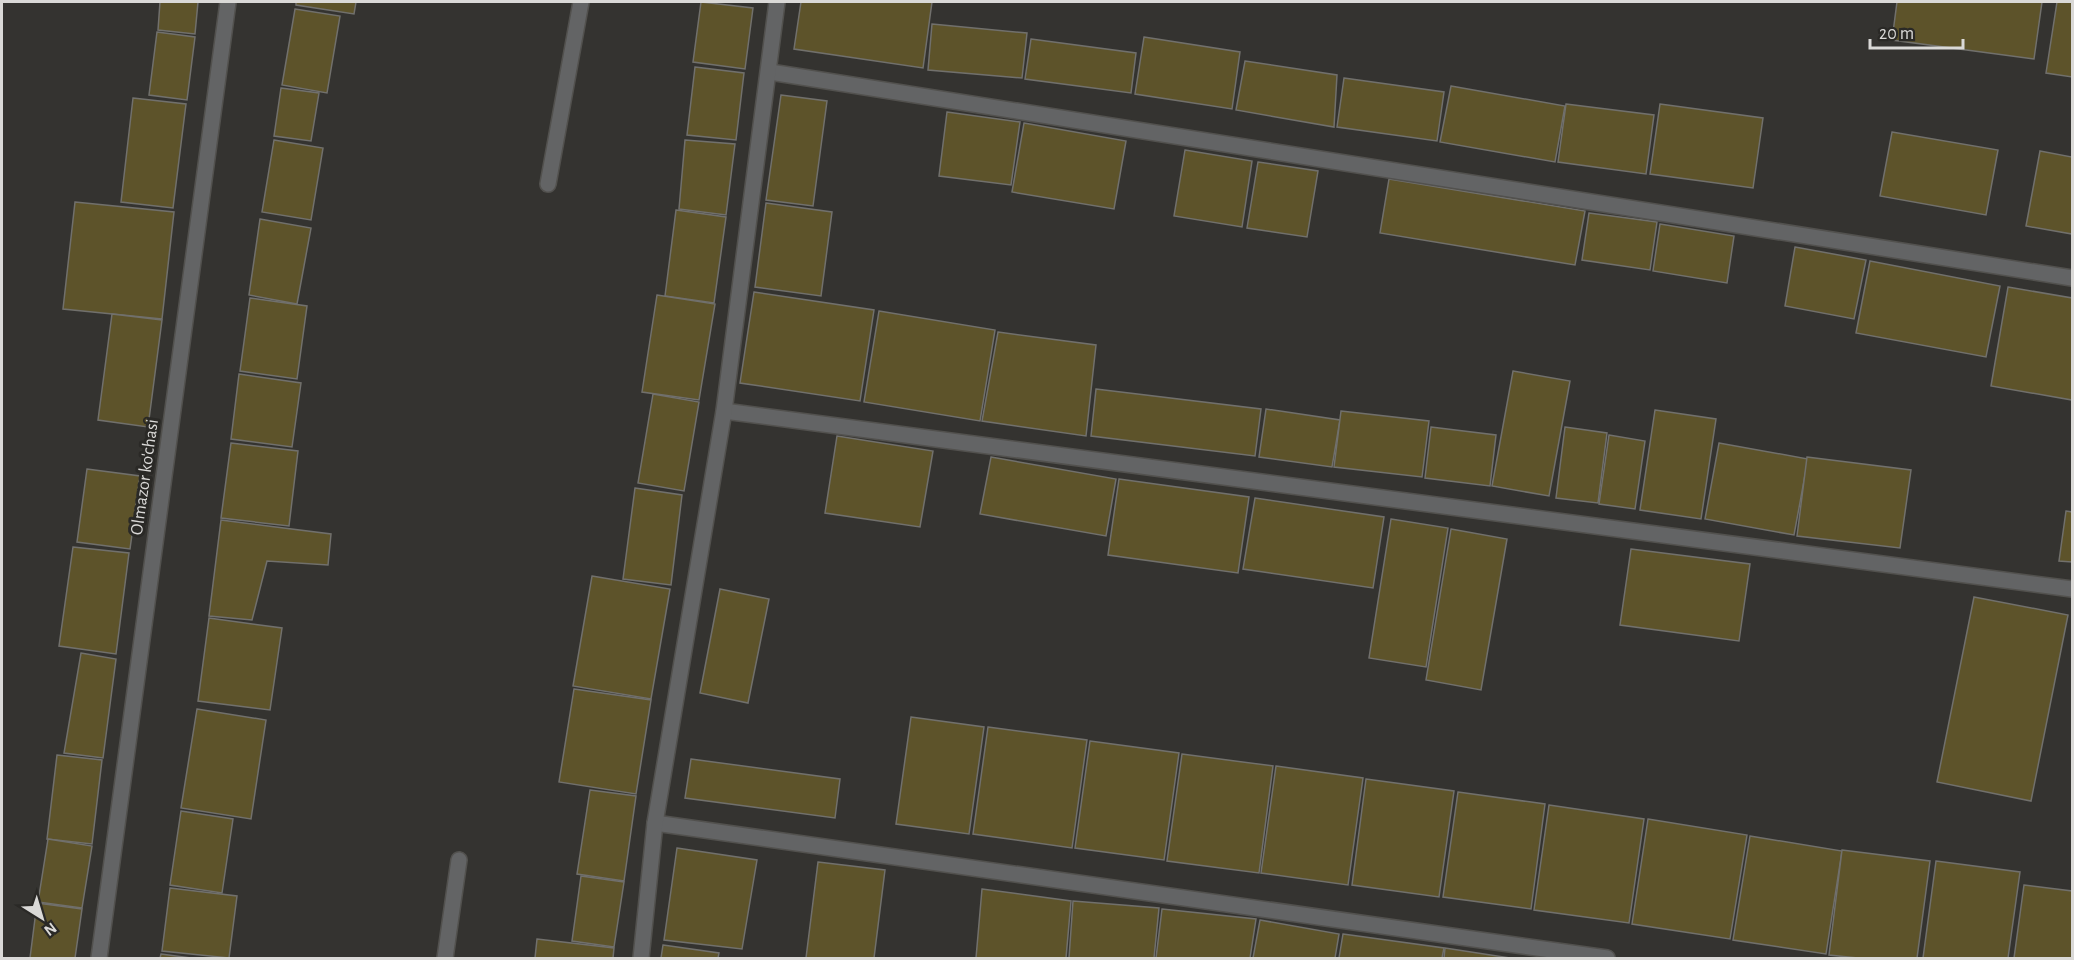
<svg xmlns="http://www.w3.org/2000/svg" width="2074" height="960" viewBox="0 0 2074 960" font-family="'Alegreya Sans',sans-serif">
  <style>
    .building { fill: #5d532a; stroke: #71706c; stroke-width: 1.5 }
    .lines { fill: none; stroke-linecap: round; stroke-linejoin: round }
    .service-casing { stroke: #52514e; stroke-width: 18 }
    .minor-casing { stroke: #52514e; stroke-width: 18 }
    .service { stroke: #636465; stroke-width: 15 }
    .minor { stroke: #636465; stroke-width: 15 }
    .labels { text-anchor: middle; stroke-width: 6; stroke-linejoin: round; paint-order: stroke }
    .street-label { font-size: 18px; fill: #dad9d7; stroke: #2a2926 }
  </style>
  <rect width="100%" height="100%" fill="#343330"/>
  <!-- building -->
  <g class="building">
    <path d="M160,2H198L195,34L158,30Z"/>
    <path d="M296,2H356L354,14L296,5Z"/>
    <path d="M701,2L753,8L745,69L693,62Z"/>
    <path d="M801,2H932L923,68L794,49Z"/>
    <path d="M1897,2H2042L2034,59L1892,40Z"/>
    <path d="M2057,2H2072V77L2046,73Z"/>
    <path d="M295,9L340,16L327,93L282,85Z"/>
    <path d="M932,24L1027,33L1022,78L928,70Z"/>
    <path d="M157,32L195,37L187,100L149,95Z"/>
    <path d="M1144,37L1240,52L1232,109L1135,94Z"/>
    <path d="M1031,39L1136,53L1131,93L1025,79Z"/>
    <path d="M1245,61L1337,75L1334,127L1236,110Z"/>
    <path d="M695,67L744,73L736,140L687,135Z"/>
    <path d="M1344,78L1444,92L1437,141L1337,127Z"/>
    <path d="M1451,86L1565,106L1555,162L1440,142Z"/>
    <path d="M281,88L319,93L311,141L274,136Z"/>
    <path d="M781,95L827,101L813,206L766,200Z"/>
    <path d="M133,98L186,104L173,208L121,202Z"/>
    <path d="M1566,104L1654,115L1646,174L1558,162Z"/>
    <path d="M1660,104L1763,118L1753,188L1650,174Z"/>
    <path d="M947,112L1020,122L1011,185L939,176Z"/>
    <path d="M1024,123L1126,141L1114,209L1012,192Z"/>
    <path d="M1892,132L1998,150L1986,215L1880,196Z"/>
    <path d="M274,140L323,148L311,220L262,212Z"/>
    <path d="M685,140L735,144L726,215L679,209Z"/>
    <path d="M1185,150L1252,161L1242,227L1174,216Z"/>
    <path d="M2040,151L2072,157V234L2026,226Z"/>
    <path d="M1258,162L1318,171L1307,237L1247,228Z"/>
    <path d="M1389,179L1585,211L1575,265L1380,233Z"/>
    <path d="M75,202L174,212L162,319L63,309Z"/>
    <path d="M766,203L832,212L821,296L755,287Z"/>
    <path d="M676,210L726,217L714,303L665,296Z"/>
    <path d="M1589,213L1657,222L1650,270L1582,260Z"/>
    <path d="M260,219L311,228L297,304L249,295Z"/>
    <path d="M1660,224L1734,236L1727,283L1653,271Z"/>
    <path d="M1795,247L1866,260L1854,319L1785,306Z"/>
    <path d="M1870,261L2000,286L1986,357L1856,333Z"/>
    <path d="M2008,287L2072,298V400L1991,386Z"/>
    <path d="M754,292L874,310L860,401L740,383Z"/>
    <path d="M657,295L715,304L699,400L642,392Z"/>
    <path d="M250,298L307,306L297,379L240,371Z"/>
    <path d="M879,311L995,330L980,421L864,402Z"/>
    <path d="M112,314L162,320L148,427L98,420Z"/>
    <path d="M998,332L1096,345L1086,436L982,421Z"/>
    <path d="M1513,371L1570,381L1549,496L1492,486Z"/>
    <path d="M239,374L301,383L292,447L231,439Z"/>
    <path d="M1096,389L1261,409L1255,456L1091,436Z"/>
    <path d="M653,394L699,402L684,491L638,483Z"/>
    <path d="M1266,409L1340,420L1332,467L1259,457Z"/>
    <path d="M1655,410L1716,419L1701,519L1640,510Z"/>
    <path d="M1341,411L1429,421L1422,477L1334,467Z"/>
    <path d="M1431,427L1496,435L1490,486L1425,478Z"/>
    <path d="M1565,427L1607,433L1598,503L1556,498Z"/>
    <path d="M1609,435L1645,441L1635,509L1599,504Z"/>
    <path d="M837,436L933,451L920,527L825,513Z"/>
    <path d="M231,443L298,451L289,526L221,518Z"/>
    <path d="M1719,443L1808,459L1794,535L1705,519Z"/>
    <path d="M991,457L1116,479L1106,536L980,514Z"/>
    <path d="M1807,457L1911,470L1900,548L1797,536Z"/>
    <path d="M87,469L140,476L130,549L77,542Z"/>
    <path d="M1119,479L1249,497L1238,573L1108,555Z"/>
    <path d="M635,488L682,495L671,585L623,579Z"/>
    <path d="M1255,498L1384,517L1373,588L1243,569Z"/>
    <path d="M2066,511L2072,512V562L2059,561Z"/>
    <path d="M1391,519L1448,528L1426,667L1369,658Z"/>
    <path d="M221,520L331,534L328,565L267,561L252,620L209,616Z"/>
    <path d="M1451,529L1507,539L1481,690L1426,680Z"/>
    <path d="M73,547L129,553L116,654L59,646Z"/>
    <path d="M1631,549L1750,564L1739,641L1620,625Z"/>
    <path d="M592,576L670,589L651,699L573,686Z"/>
    <path d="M720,589L769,599L748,703L700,693Z"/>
    <path d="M1974,597L2068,615L2031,801L1937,782Z"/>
    <path d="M209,618L282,628L270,710L198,701Z"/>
    <path d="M81,653L116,659L103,758L64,753Z"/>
    <path d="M574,689L651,700L636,794L559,782Z"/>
    <path d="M197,709L266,720L251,819L181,808Z"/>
    <path d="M911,717L984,727L969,834L896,824Z"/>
    <path d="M988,727L1087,740L1072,848L973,834Z"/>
    <path d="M1090,741L1179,753L1164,860L1075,848Z"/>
    <path d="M1182,754L1273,766L1259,873L1167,861Z"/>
    <path d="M57,755L102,760L92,844L47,839Z"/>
    <path d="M691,759L840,779L835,818L685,798Z"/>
    <path d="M1276,766L1363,778L1348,885L1261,873Z"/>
    <path d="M1366,779L1454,791L1439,897L1352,885Z"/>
    <path d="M590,790L636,796L624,881L577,874Z"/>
    <path d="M1458,792L1545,804L1531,909L1443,897Z"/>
    <path d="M1549,805L1644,819L1629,923L1534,910Z"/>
    <path d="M181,811L233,819L222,893L170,885Z"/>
    <path d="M1648,819L1747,835L1730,939L1632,924Z"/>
    <path d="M1750,836L1842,851L1826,954L1733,940Z"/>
    <path d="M48,839L92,846L82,908L38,902Z"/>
    <path d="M677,848L757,860L742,949L664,940Z"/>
    <path d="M1842,850L1930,861L1917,958H1858L1829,955Z"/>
    <path d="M1936,861L2020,872L2008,958H1923Z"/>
    <path d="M818,862L885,870L874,958H806Z"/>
    <path d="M581,876L624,882L614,947L572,941Z"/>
    <path d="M2024,885L2072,891V958H2014Z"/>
    <path d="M170,888L237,896L229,958L162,951Z"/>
    <path d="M982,889L1071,901L1066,958H976Z"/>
    <path d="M1073,901L1159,908L1154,958H1069Z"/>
    <path d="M37,903L82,909L75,958H30Z"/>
    <path d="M1162,909L1256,919L1250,958H1156Z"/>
    <path d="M1260,920L1339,934L1335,958H1253Z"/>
    <path d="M1343,934L1444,948L1442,958H1339Z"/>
    <path d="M537,939L614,948L613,958H535Z"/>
    <path d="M663,945L719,953L718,958H661Z"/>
    <path d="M1445,948L1510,958H1444Z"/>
    <path d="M161,954L191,958H160Z"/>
  </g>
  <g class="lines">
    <!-- service casing -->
    <g class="service-casing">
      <path id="service" d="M548,184L581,2"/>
    </g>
    <!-- minor casing -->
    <g class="minor-casing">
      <g id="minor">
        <path d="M770,72L2072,278"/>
        <path d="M724,411L2072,589"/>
        <path d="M655,823L1607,958"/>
        <path d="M99,958L228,2"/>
        <path d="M445,958L459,860"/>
        <path d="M641,958L655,823L724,411L777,2"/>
      </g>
    </g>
    <!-- service -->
    <use href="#service" class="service"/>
    <!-- minor -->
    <use href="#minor" class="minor"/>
  </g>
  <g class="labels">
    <!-- street labels -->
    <g class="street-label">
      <text transform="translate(144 477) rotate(-82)" y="6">Olmazor ko'chasi</text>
    </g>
  </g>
  <!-- border -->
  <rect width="2074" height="960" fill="none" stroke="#dad9d7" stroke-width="6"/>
  <!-- north arrow -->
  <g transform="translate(42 918) rotate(143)" stroke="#2a2926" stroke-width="4.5" paint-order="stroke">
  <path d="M0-4.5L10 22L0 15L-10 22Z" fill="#dad9d7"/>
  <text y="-9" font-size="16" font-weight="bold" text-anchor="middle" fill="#dad9d7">N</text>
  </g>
  <!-- scale -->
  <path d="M1870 39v9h93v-9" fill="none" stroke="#dad9d7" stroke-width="3"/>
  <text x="1879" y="39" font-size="18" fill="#dad9d7" stroke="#2a2926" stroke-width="4.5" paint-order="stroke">20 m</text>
</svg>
